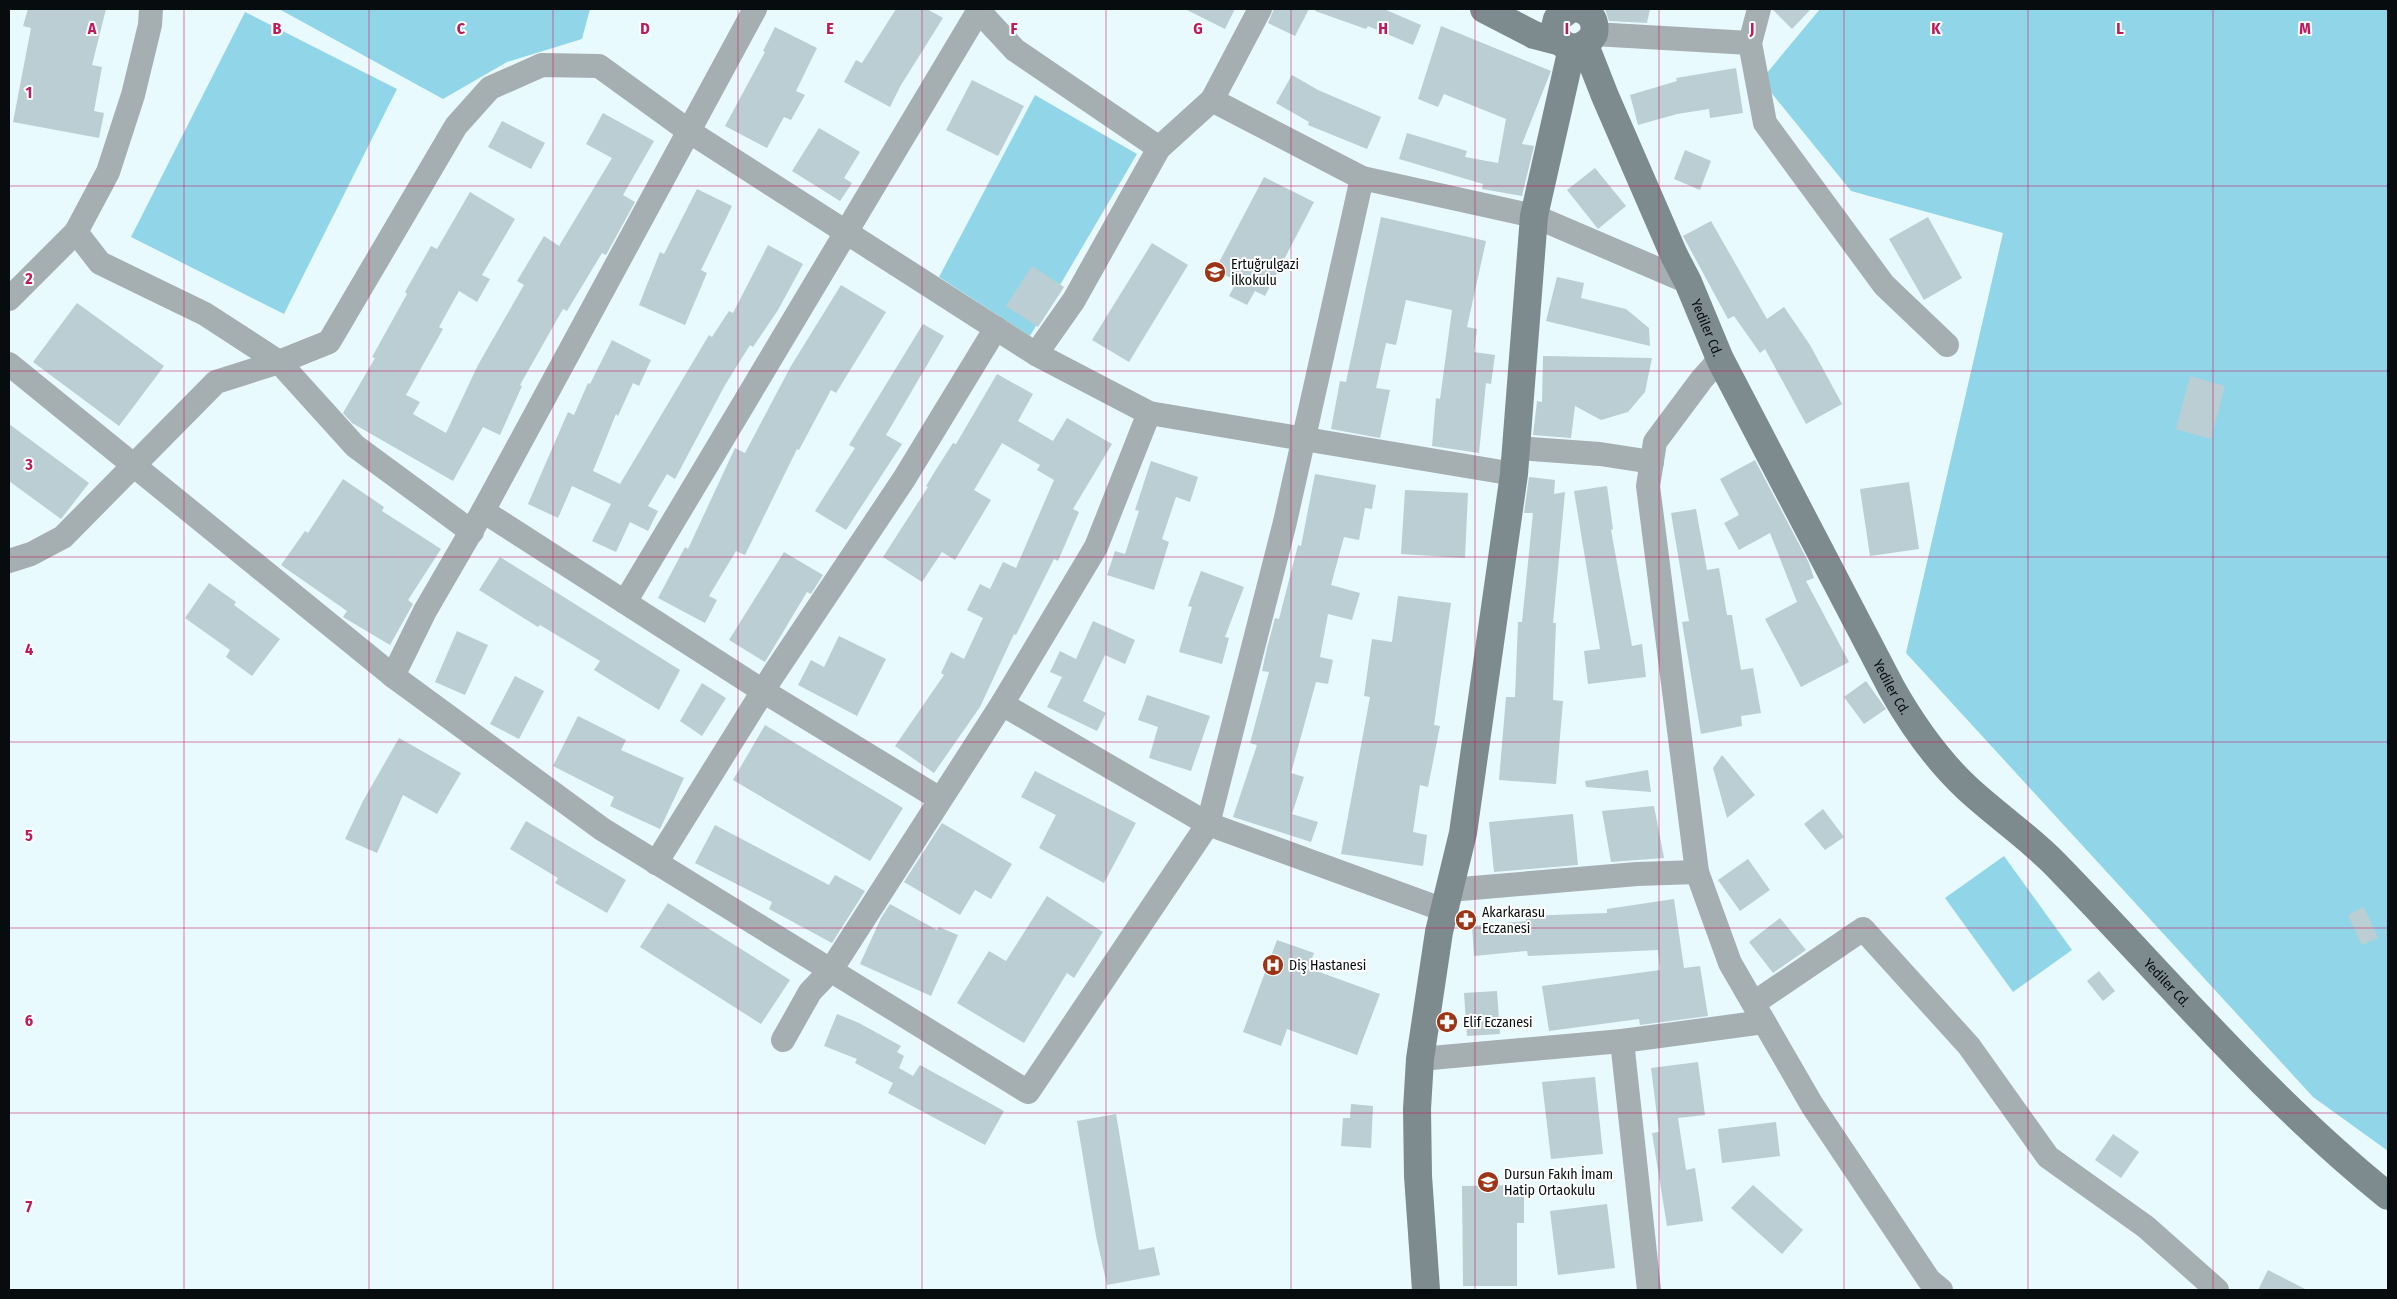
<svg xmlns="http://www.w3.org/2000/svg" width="2397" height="1299" viewBox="0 0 2397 1299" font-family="'Fira Sans Condensed',sans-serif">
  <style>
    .green { fill: #91d6e8 }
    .building { fill: #baced3 }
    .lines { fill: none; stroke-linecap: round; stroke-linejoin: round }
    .street { stroke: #a5aeb0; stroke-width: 24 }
    .secondary { stroke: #7e8b8e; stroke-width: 28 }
    .grid { fill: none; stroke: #c2185b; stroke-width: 1; stroke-opacity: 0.55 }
    .labels { text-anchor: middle; stroke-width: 4; stroke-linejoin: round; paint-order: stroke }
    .poi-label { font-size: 14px; fill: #070d0f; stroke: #fff; text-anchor: start }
    .street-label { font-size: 14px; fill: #070d0f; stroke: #fff }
    .grid-label { font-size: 16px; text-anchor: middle; font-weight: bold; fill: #c2185b; stroke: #fff; stroke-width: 4; stroke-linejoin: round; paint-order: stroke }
  </style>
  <rect width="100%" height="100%" fill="#e9fafe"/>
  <!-- green -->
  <g class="green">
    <path d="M279,9H590L582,39L507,62L443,99Z"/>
    <path d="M1820,9H2388V1151L2313,1097L1906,653L2003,233L1851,191L1761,80Z"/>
    <path d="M245,12L397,89L284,314L131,237Z"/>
    <path d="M1035,95L1137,154L1030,336L939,277Z"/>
    <path d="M2004,856L2072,950L2013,992L1945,898Z"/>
  </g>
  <!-- building -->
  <g class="building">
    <path d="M28,9H106L92,65L102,67L94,111L104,113L99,138L13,122L31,28L23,26Z"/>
    <path d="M896,9H927L943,18L901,85L890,107L844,82L856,60L862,63Z"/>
    <path d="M1185,9H1235L1225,29Z"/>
    <path d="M1274,9H1309L1295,36L1268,23Z"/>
    <path d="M1316,9H1384L1421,25L1413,45L1368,26L1366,29L1315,11Z"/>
    <path d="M1605,9H1650L1647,23L1609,21Z"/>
    <path d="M1772,9H1811L1792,29Z"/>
    <path d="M1441,26L1551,71L1522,144L1534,146L1522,196L1482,189L1483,184L1399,159L1407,133L1467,151L1465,157L1498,163L1506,119L1444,94L1438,107L1418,99Z"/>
    <path d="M775,27L817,48L796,91L805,95L791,120L784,117L767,148L725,126L765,52L763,51Z"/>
    <path d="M1736,68L1743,113L1710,118L1709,109L1677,114L1638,125L1630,95L1677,81L1676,78Z"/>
    <path d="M1292,75L1318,90L1381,117L1367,149L1308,125L1309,122L1276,103Z"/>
    <path d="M972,80L1024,106L998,156L946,130Z"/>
    <path d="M603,113L654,141L623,195L635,202L606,255L602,253L567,311L563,309L520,385L522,386L500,435L483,427L453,481L352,423L343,413L375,358L372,357L407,294L405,292L431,246L437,249L470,192L515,219L482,275L490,279L477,302L459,291L439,327L443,329L406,395L420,402L413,414L446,433L478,365L524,285L517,281L544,236L559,246L612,158L586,144Z"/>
    <path d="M502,121L545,143L531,169L488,147Z"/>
    <path d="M819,128L860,152L844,178L852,183L840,201L792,171Z"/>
    <path d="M1685,150L1711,161L1700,190L1674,179Z"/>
    <path d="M1595,168L1626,206L1598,229L1567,190Z"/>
    <path d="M1264,177L1314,202L1265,296L1255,291L1247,305L1229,296L1237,281L1215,270Z"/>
    <path d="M697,189L732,206L701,270L707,273L685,325L639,305L660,252L664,254Z"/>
    <path d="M1381,217L1486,241L1467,327L1477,329L1474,352L1495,355L1491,384L1486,383L1479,453L1432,446L1436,398L1440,399L1452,310L1406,300L1396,345L1386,343L1376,388L1390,390L1380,438L1331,429L1340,381L1346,382Z"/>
    <path d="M1928,217L1962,278L1924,300L1889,239Z"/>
    <path d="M1711,221L1767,319L1784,307L1810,345L1842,404L1806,424L1765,349L1760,353L1734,316L1728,319L1683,236Z"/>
    <path d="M1152,243L1188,265L1129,362L1092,340Z"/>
    <path d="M768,245L803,264L778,310L753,347L750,345L725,385L675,479L667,474L648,506L658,511L648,531L630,522L616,552L592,541L611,504L572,486L558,518L528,504L568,412L574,415L588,383L590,384L612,340L651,360L639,386L633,383L618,416L616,414L593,471L620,484L709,335L712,337L729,311L733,313Z"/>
    <path d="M1032,266L1064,287L1038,327L1006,306Z"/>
    <path d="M1557,277L1584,283L1581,298L1626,309L1649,328L1650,346L1546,321Z"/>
    <path d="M841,285L886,312L836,393L831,390L799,450L797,449L745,555L736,551L709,596L717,600L705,623L658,598L685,547L688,549L735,448L745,453L791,366Z"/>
    <path d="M77,303L164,366L119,426L33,362Z"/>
    <path d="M923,324L944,336L886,435L902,444L846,530L815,511L855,448L849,445L863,422Z"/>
    <path d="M1543,356L1652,358L1645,392L1628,412L1601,420L1575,406L1571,438L1533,435L1537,401L1542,402Z"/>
    <path d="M997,374L1033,394L1018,421L1053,441L1067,418L1112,444L1073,509L1079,512L1058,561L1054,559L1016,635L1014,634L980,707L934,773L895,746L944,675L941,673L951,652L964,659L983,618L967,610L980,584L990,589L1003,562L1016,568L1054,480L1037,470L1040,465L1002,443L974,490L991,500L955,560L942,552L922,582L883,557L928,487L926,486L937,468L953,443L956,444Z"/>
    <path d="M2190,376L2225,386L2211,439L2176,429Z"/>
    <path d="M9,424L89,483L61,519L9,481Z"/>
    <path d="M1755,460L1809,563L1814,578L1806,581L1849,662L1801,687L1765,619L1797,602L1770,533L1739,550L1724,523L1739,515L1720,479Z"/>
    <path d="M1151,461L1198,477L1190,502L1176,497L1162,539L1169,542L1154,590L1107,575L1115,551L1125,554L1139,511L1135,510Z"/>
    <path d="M1315,474L1376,485L1372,509L1365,508L1359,540L1344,537L1331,585L1360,593L1352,620L1328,614L1320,657L1333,660L1328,684L1316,682L1291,773L1304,777L1292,814L1318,822L1311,842L1233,817L1257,745L1250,743L1269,672L1262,671L1267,648L1275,618L1279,619L1298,545L1301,546Z"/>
    <path d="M1529,477L1555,480L1554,494L1565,492L1553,623H1556L1553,700L1563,701L1556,784L1499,780L1506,697H1515L1518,622H1522L1533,513H1524Z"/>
    <path d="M343,479L384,507L382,511L441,549L408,600L413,604L390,645L343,617L347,611L281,565L305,531L308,533Z"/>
    <path d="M1909,482L1919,549L1870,556L1860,489Z"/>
    <path d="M1607,486L1613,529L1611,530L1632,646L1642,644L1646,677L1588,684L1584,651L1600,649L1574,491Z"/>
    <path d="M1405,490L1468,493L1465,558L1401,554Z"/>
    <path d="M1696,509L1707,570L1719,568L1727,615H1732L1741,670L1753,668L1761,713L1741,716L1742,726L1701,734L1682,622L1689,621L1671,513Z"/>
    <path d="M784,552L823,575L811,594L807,592L765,662L729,640Z"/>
    <path d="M500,557L680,670L659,710L594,670L600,661L540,625L538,627L479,590Z"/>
    <path d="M1201,571L1244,587L1225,637L1229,638L1222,664L1179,652L1192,607L1188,606Z"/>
    <path d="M209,583L236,602L234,605L280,639L252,676L226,657L230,650L185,618Z"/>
    <path d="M1398,596L1451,603L1434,725L1440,726L1428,787L1420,785L1413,832L1427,835L1423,866L1341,854L1370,697L1364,696L1372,639L1392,642Z"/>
    <path d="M1093,621L1135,640L1125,664L1105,655L1083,701L1106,713L1097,731L1047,707L1062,677L1050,672L1060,651L1076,659Z"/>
    <path d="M457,631L488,645L465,695L435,682Z"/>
    <path d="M839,636L886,659L857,716L798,685L811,660L824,667Z"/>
    <path d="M515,676L544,691L519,739L490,724Z"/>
    <path d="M1866,681L1886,709L1864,724L1844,697Z"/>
    <path d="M702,683L726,698L702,736L680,721Z"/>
    <path d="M1147,695L1210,716L1191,771L1149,758L1158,727L1138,720Z"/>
    <path d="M578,716L626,740L621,750L684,778L660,829L610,806L614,797L553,766Z"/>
    <path d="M765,725L903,808L870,861L733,780Z"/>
    <path d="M399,738L461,773L437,814L403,795L377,853L345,839L363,801Z"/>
    <path d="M1722,755L1755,795L1727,818L1713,768Z"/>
    <path d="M1648,770L1651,792L1586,787L1585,781Z"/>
    <path d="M1035,771L1136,823L1104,883L1039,848L1056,815L1021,797Z"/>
    <path d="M1654,806L1664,858L1611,862L1602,811Z"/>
    <path d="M1823,809L1844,837L1825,850L1804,824Z"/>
    <path d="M1573,814L1578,865L1494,872L1489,822Z"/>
    <path d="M526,821L626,880L607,913L555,883L558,878L510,849Z"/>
    <path d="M942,823L1012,864L991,899L975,890L960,915L904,882Z"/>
    <path d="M715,825L829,885L835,875L865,891L832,943L769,909L772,902L695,863Z"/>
    <path d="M1748,859L1770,890L1740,911L1718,880Z"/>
    <path d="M1047,896L1103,932L1074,978L1067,973L1024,1043L957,1003L989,951L1006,961Z"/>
    <path d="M1674,899L1684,968L1700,966L1708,1016L1640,1025L1639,1019L1549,1031L1542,986L1660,970L1658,950L1528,956L1527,951L1474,956L1472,926L1526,921V916L1607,913V909Z"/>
    <path d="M668,903L790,980L761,1024L640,947Z"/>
    <path d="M890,904L937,930L939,927L958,935L931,996L860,964L881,918Z"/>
    <path d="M2364,907L2378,938L2362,945L2348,915Z"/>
    <path d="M1780,918L1806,950L1773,973L1749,942Z"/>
    <path d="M1277,940L1314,953L1308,968L1380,994L1357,1055L1287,1029L1281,1046L1243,1032Z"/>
    <path d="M2099,971L2115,991L2103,1001L2087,981Z"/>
    <path d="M1497,991L1500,1034L1467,1036L1464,993Z"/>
    <path d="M837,1014L859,1023L901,1046L897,1052L904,1056L899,1068L913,1076L920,1065L1004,1111L985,1145L888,1093L893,1083L855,1063L857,1059L824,1046Z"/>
    <path d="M1698,1062L1705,1115L1678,1118L1686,1170L1695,1168L1703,1221L1667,1226L1652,1133L1659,1132L1651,1068Z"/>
    <path d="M1595,1077L1603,1154L1551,1159L1542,1082Z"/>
    <path d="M1351,1104L1373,1106L1371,1148L1341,1146L1343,1118H1350Z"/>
    <path d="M1116,1114L1139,1250L1154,1247L1160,1275L1107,1285L1096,1236L1077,1121Z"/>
    <path d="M1776,1122L1780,1156L1722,1163L1718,1129Z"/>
    <path d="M2113,1134L2139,1152L2121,1178L2095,1160Z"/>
    <path d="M1524,1185V1223H1517V1286H1463L1462,1186Z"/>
    <path d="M1753,1185L1803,1230L1782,1254L1731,1208Z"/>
    <path d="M1607,1204L1615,1268L1558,1275L1550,1211Z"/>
    <path d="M2268,1270L2307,1290H2258Z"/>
  </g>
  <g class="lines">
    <!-- street -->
    <g class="street">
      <path d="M977,9L1015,50L1159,148"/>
      <path d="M1759,9L1750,43L1765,123L1884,285L1947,345"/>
      <path d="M1594,34L1750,43"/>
      <path d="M1212,100L1362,178L1534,216L1688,282"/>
      <path d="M76,232L100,263L205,314L279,362L355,446L472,532"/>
      <path d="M9,299L76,232L108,172L133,95L150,25L151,9"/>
      <path d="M1036,354L1074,300L1159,148L1212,100L1260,9"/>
      <path d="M1720,359L1702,379L1655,442L1648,486L1697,872L1730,963L1812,1105L1929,1280L1941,1290"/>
      <path d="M9,364L393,676L602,829L1028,1092L1208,824L1285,522L1362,178"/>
      <path d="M1516,448L1600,454L1652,462"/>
      <path d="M483,511L763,691L940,799"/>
      <path d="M9,561L31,554L63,537L216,382L279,362L329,342L456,126L490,88L542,65L599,66L690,132L1036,354L1149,413L1514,474"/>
      <path d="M625,602L979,10"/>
      <path d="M393,676L425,611L483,511L755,9"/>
      <path d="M1002,704L1208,824L1444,910"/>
      <path d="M656,863L773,675L904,479L996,328"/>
      <path d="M1449,890L1637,874L1697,872"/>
      <path d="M1754,1003L1863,929L1969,1046L2048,1157L2146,1227L2217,1290"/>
      <path d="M783,1040L810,992L831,970L1002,704L1096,547L1149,413"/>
      <path d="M1622,1041L1649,1290"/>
      <path d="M1420,1059L1622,1041L1764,1022"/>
    </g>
    <!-- secondary -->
    <g class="secondary">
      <path d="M1484,9L1534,35L1561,42"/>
      <path d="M1570,9L1557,19C1548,46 1580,59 1594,34C1596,22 1592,13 1580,9"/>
      <path id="s1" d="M1585,45L1605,96L1674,255L1688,282L1720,359L1892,689C1913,726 1936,759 1967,788C1996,815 2029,837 2056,865C2165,977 2266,1098 2388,1196"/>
      <path d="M1426,1290L1418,1176L1417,1109L1420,1059L1439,932L1463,833L1514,474L1534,216L1572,48"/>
    </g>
  </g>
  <!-- grid -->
  <path class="grid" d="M184,9V1290M369,9V1290M553,9V1290M738,9V1290M922,9V1290M1106,9V1290M1291,9V1290M1475,9V1290M1659,9V1290M1844,9V1290M2028,9V1290M2213,9V1290M9,186H2388M9,371H2388M9,557H2388M9,742H2388M9,928H2388M9,1113H2388"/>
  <!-- icons -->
  <defs>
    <g id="school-disc" transform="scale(1.125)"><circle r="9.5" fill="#9c3516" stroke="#fff"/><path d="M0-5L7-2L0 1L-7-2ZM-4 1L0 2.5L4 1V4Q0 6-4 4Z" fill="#fff"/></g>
    <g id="pharmacy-disc" transform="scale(1.125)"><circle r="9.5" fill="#9c3516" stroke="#fff"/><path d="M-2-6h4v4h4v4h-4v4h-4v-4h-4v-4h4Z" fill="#fff"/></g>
    <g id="hospital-disc" transform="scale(1.125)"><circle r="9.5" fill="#9c3516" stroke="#fff"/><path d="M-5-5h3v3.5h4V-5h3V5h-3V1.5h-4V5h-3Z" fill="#fff"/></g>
  </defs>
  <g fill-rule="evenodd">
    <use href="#school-disc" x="1215" y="272"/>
    <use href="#pharmacy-disc" x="1466" y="920"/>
    <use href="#hospital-disc" x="1273" y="965"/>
    <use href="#pharmacy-disc" x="1447" y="1022"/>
    <use href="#school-disc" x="1488" y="1182"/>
  </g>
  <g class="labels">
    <!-- poi labels -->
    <g class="poi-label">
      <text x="1231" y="269">Ertuğrulgazi<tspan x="1231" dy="16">İlkokulu</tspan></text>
      <text x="1482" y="917">Akarkarasu<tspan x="1482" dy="16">Eczanesi</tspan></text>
      <text x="1289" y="970">Diş Hastanesi</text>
      <text x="1463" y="1027">Elif Eczanesi</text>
      <text x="1504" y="1179">Dursun Fakıh İmam<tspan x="1504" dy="16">Hatip Ortaokulu</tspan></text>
    </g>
    <!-- street labels -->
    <g class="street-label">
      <text dy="5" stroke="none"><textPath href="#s1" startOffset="308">Yediler Cd.</textPath></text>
      <text dy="5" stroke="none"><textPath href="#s1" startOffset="712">Yediler Cd.</textPath></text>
      <text dy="5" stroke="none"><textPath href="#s1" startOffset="1118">Yediler Cd.</textPath></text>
    </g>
  </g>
  <g class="grid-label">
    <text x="92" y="34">A</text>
    <text x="277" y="34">B</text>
    <text x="461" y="34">C</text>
    <text x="645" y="34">D</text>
    <text x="830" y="34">E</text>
    <text x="1014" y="34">F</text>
    <text x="1198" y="34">G</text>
    <text x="1383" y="34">H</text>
    <text x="1567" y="34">I</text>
    <text x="1752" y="34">J</text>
    <text x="1936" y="34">K</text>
    <text x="2120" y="34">L</text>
    <text x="2305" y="34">M</text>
    <text x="29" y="98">1</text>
    <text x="29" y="284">2</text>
    <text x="29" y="470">3</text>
    <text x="29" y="655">4</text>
    <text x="29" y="841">5</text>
    <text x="29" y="1026">6</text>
    <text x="29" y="1212">7</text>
  </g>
  <!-- border -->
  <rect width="2397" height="1299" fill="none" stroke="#070d0f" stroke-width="20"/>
</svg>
